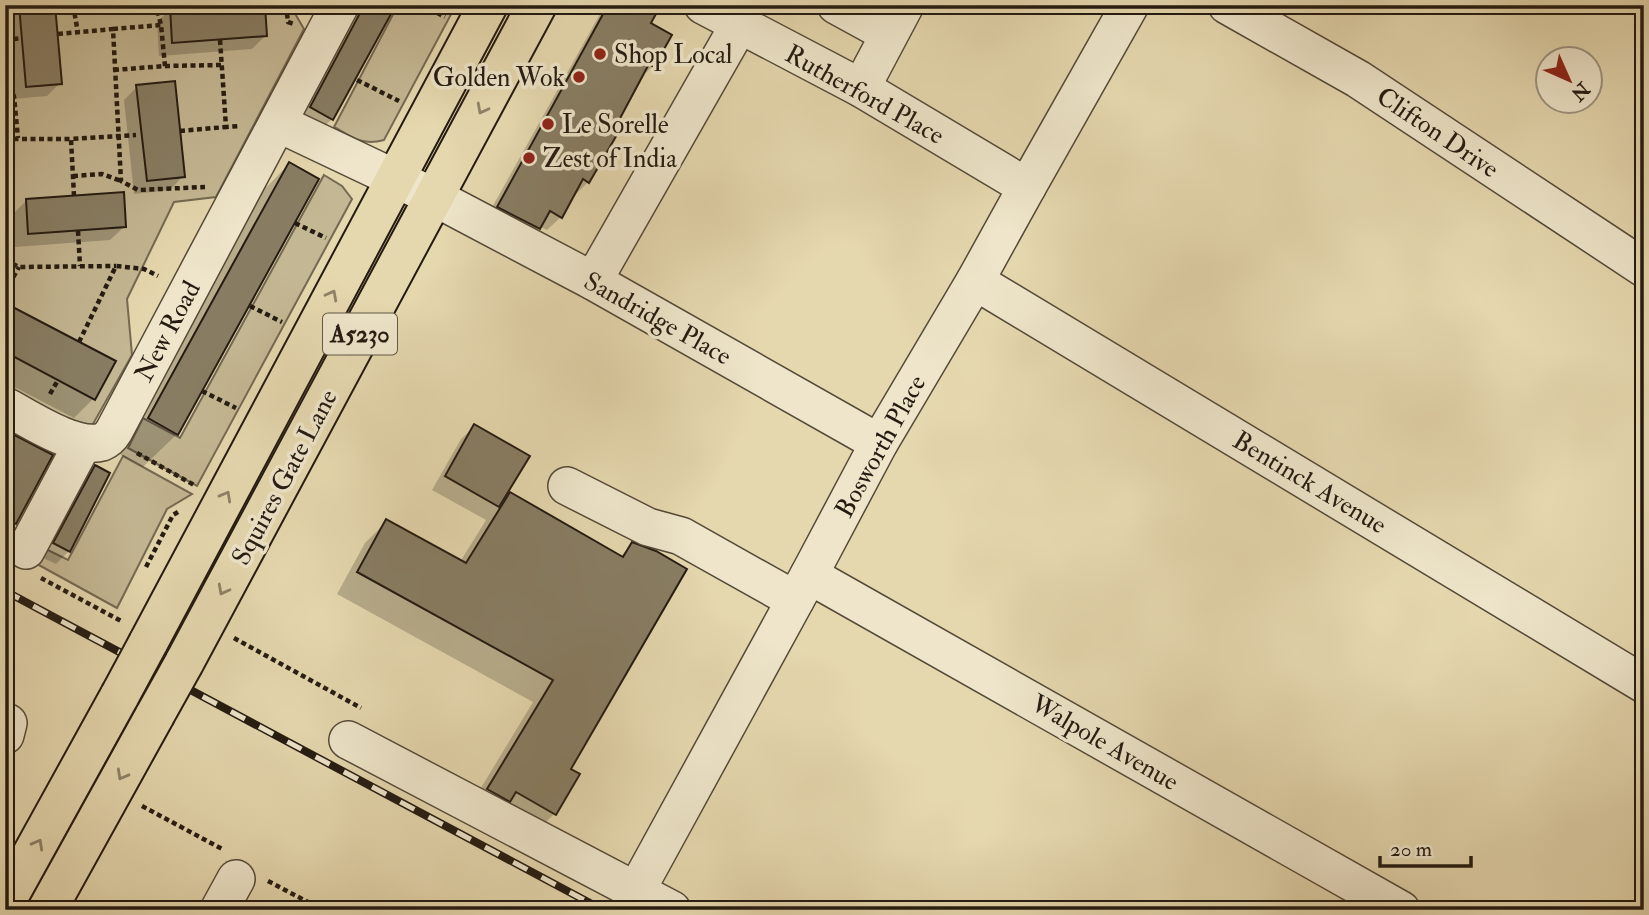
<svg xmlns="http://www.w3.org/2000/svg" width="1649" height="915" viewBox="0 0 1649 915" font-family="'IM FELL Double Pica',serif">
  <style>
    .green { fill: #c4b793; stroke: #746952; stroke-width: 2 }
    .shadow { fill: #0003 }
    .building { fill: #887d63; stroke: #241b11; stroke-width: 2 }
    .lines { fill: none; stroke-linecap: round; stroke-linejoin: round }
    .minor-casing { stroke: #544a38; stroke-width: 40 }
    .major-casing { stroke: #241b11; stroke-width: 42 }
    .path { stroke: #241b11; stroke-width: 4.5; stroke-dasharray: 5 3.5; stroke-linecap: butt }
    .minor { stroke: #eee5ca; stroke-width: 37 }
    .major { stroke: #e5d7ae; stroke-width: 38 }
    .rail-casing { stroke: #241b11; stroke-width: 8 }
    .rail { stroke: #eee5ca; stroke-width: 5; stroke-dasharray: 16; stroke-linecap: butt }
    .major-bridge-casing { stroke: #241b11; stroke-width: 42; stroke-linecap: butt }
    .major-bridge { stroke: #e5d7ae; stroke-width: 38 }
    .oneway { stroke: #8e8267 }
    .poi-dot { fill: #8f2418; stroke: #eee5ca; stroke-width: 2.5 }
    .labels { text-anchor: middle; stroke-width: 7; stroke-linejoin: round; paint-order: stroke }
    .shield { fill: #eee5ca; stroke: #615848; stroke-width: 2 }
    .shield-label { font-size: 24px; font-weight: bold; fill: #241b11 }
    .poi-label { font-size: 26px; fill: #241b11; stroke: #eee5ca; text-anchor: start }
    .street-label { font-size: 26px; fill: #241b11; stroke: #eee5ca }
  </style>
  <rect width="100%" height="100%" fill="#e5d7ae"/>
  <filter id="stains"><feTurbulence type="fractalNoise" baseFrequency=".00286" numOctaves="4"/><feColorMatrix values="0 0 0 0 .2 0 0 0 0 .09 0 0 0 0 .02 0 0 0 .5 -.17"/></filter>
  <radialGradient id="worn" r=".72"><stop offset=".6" stop-color="#630" stop-opacity="0"/><stop offset="1" stop-color="#630" stop-opacity=".3"/></radialGradient>
  <!-- green -->
  <g class="green">
    <path d="M5,5H290L304,29L216,197L174,202L127,299L132,355L89,431L5,385Z"/>
    <path d="M398,5H456L384,140C361,146 353,137 334,127Z"/>
    <path d="M324,175L342,186L352,199L197,486L128,448L143,418L180,438Z"/>
    <path d="M123,456L192,494L167,509L117,608L37,564L46,549L68,560Z"/>
  </g>
  <!-- shadow -->
  <g class="shadow">
    <path d="M5,5H53L60,83L47,96L13,99Z"/>
    <path d="M342,5H394L332,119L298,152L277,141Z"/>
    <path d="M605,5H635L649,24L653,66L639,79L588,182L575,195L573,194L561,217L547,230L539,226L525,241L485,220Z"/>
    <path d="M674,5H722L706,21Z"/>
    <path d="M171,9L265,36L252,49L159,56L157,22Z"/>
    <path d="M137,87L183,176L170,190L134,194L124,100Z"/>
    <path d="M289,164L177,434L143,467L115,452L256,198Z"/>
    <path d="M26,201L124,227L110,240L15,247L13,214Z"/>
    <path d="M5,305L94,398L74,418L5,382Z"/>
    <path d="M475,426L501,503L510,494L620,557L632,544L569,770L554,814L533,835L467,811L533,702L337,594L365,543L386,522L460,562L486,520L432,490L461,439Z"/>
    <path d="M5,432L51,456L9,532L5,535Z"/>
    <path d="M95,467L69,551L56,564L41,557L82,481Z"/>
  </g>
  <!-- building -->
  <g class="building">
    <path d="M19,5H55L62,84L26,87Z"/>
    <path d="M198,5H265L267,36L172,43L170,7Z"/>
    <path d="M361,5H396L333,120L310,107L359,15Z"/>
    <path d="M608,5H639L656,14L651,23L672,35L654,67L649,64L617,124L622,126L589,183L583,179L562,218L550,211L540,229L497,207Z"/>
    <path d="M175,81L185,177L147,181L136,85Z"/>
    <path d="M289,162L319,179L178,435L148,418Z"/>
    <path d="M124,192L126,227L28,234L26,199Z"/>
    <path d="M5,303L116,361L95,400L5,352Z"/>
    <path d="M474,424L530,456L499,507L445,476Z"/>
    <path d="M5,430L53,455L16,524L5,519Z"/>
    <path d="M95,465L110,473L70,552L53,543Z"/>
    <path d="M510,492L623,557L632,542L656,551L687,569L571,769L580,774L556,815L516,792L510,802L487,789L553,680L357,572L386,519L466,563Z"/>
  </g>
  <g class="lines">
    <!-- minor casing -->
    <g class="minor-casing">
      <g id="minor">
        <path d="M703,5L861,88L1027,187"/>
        <path d="M836,5L889,34"/>
        <path d="M1227,5L1358,79L1644,268"/>
        <path d="M861,88L905,5"/>
        <path d="M278,123L434,197L593,281L879,443"/>
        <path d="M593,281L739,25"/>
        <path d="M975,281L1644,684"/>
        <path d="M5,406C28,418 75,450 102,442C107,440 111,436 114,431L340,5"/>
        <path d="M567,486L648,527L681,536L795,600"/>
        <path d="M26,550L83,443"/>
        <path d="M809,575L1401,910"/>
        <path d="M5,735L8,723"/>
        <path d="M348,740L672,910"/>
        <path d="M636,891L809,575L879,443L975,281L1027,187L1130,5"/>
        <path d="M219,910L236,879"/>
      </g>
    </g>
    <!-- major casing -->
    <g class="major-casing">
      <g id="major">
        <path d="M148,643L488,5"/>
        <path d="M184,663L537,5"/>
        <path d="M5,903L120,695"/>
        <path d="M47,910L155,715"/>
      </g>
    </g>
    <!-- path -->
    <g class="path">
      <path d="M73,5L78,33"/>
      <path d="M286,5L288,22L294,24"/>
      <path d="M422,5L445,17"/>
      <path d="M113,29L161,25"/>
      <path d="M58,34L113,29L121,181L138,190L205,187"/>
      <path d="M5,40L22,38"/>
      <path d="M220,40L226,127L239,126"/>
      <path d="M165,66L223,65"/>
      <path d="M114,70L165,66L161,25L156,5"/>
      <path d="M5,79L14,96L18,138"/>
      <path d="M357,80L399,101"/>
      <path d="M180,131L226,127"/>
      <path d="M5,139H71"/>
      <path d="M73,176L102,174L121,181"/>
      <path d="M74,196L71,139L136,135"/>
      <path d="M295,223L326,238"/>
      <path d="M78,231L80,266"/>
      <path d="M5,260L19,267L116,266"/>
      <path d="M5,292L19,267"/>
      <path d="M250,306L282,322"/>
      <path d="M79,342L116,266L144,269L158,276"/>
      <path d="M202,391L236,408"/>
      <path d="M50,394L58,380"/>
      <path d="M137,453L194,485"/>
      <path d="M146,567L173,515L178,512"/>
      <path d="M41,578L123,622"/>
      <path d="M234,638L361,708"/>
      <path d="M142,806L224,850"/>
      <path d="M268,881L323,910"/>
    </g>
    <!-- minor -->
    <use href="#minor" class="minor"/>
    <!-- major -->
    <use href="#major" class="major"/>
    <!-- rail casing -->
    <g class="rail-casing">
      <path id="rail" d="M5,591L603,910"/>
    </g>
    <!-- rail -->
    <use href="#rail" class="rail"/>
    <!-- major-bridge casing -->
    <g class="major-bridge-casing">
      <g id="major-bridge">
        <path d="M120,695L148,643"/>
        <path d="M155,715L184,663"/>
      </g>
    </g>
    <!-- major-bridge -->
    <use href="#major-bridge" class="major-bridge"/>
  </g>
  <!-- one-way arrows -->
  <defs><path id="oneway-chevron" d="M-2-3.5L2.5 0L-2 3.5" fill="none" stroke-width="1.6" stroke-linecap="round" stroke-linejoin="round" transform="scale(1.75)"/></defs>
  <g class="oneway">
    <use href="#oneway-chevron" transform="translate(482 109) rotate(118)"/>
    <use href="#oneway-chevron" transform="translate(332 295) rotate(-62)"/>
    <use href="#oneway-chevron" transform="translate(226 496) rotate(-61)"/>
    <use href="#oneway-chevron" transform="translate(223 590) rotate(118)"/>
    <use href="#oneway-chevron" transform="translate(122 775) rotate(119)"/>
    <use href="#oneway-chevron" transform="translate(38 844) rotate(-61)"/>
  </g>
  <!-- markers -->
  <g class="poi-dot">
    <circle cx="600" cy="54" r="7"/>
    <circle cx="579" cy="77" r="7"/>
    <circle cx="548" cy="124" r="7"/>
    <circle cx="529" cy="158" r="7"/>
  </g>
  <g class="labels">
    <!-- shield labels -->
    <rect class="shield" x="323" y="313.5" width="74" height="41" rx="5"/>
    <g class="shield-label">
      <text x="360" y="342">A5230</text>
    </g>
    <!-- poi labels -->
    <g class="poi-label">
      <text x="614" y="63">Shop Local</text>
      <text x="565" y="86" text-anchor="end">Golden Wok</text>
      <text x="562" y="133">Le Sorelle</text>
      <text x="543" y="167">Zest of India</text>
    </g>
    <!-- street labels -->
    <g class="street-label">
      <text transform="translate(865 94) rotate(29)" y="9">Rutherford Place</text>
      <text transform="translate(1438 132) rotate(34)" y="9">Clifton Drive</text>
      <text transform="translate(658 318) rotate(29)" y="9">Sandridge Place</text>
      <text transform="translate(167 331) rotate(-62)" y="9">New Road</text>
      <text transform="translate(880 446) rotate(-61)" y="9">Bosworth Place</text>
      <text transform="translate(284 477) rotate(-62)" y="9">Squires Gate Lane</text>
      <text transform="translate(1310 482) rotate(31)" y="9">Bentinck Avenue</text>
      <text transform="translate(1105 742) rotate(30)" y="9">Walpole Avenue</text>
    </g>
  </g>
  <!-- margin -->
  <rect width="1649" height="915" fill="none" stroke="#e5d7ae" stroke-width="28"/>
  <rect x="7" y="7" width="1635" height="901" fill="none" stroke="#241b11" stroke-width="3.5"/>
  <rect x="14" y="14" width="1621" height="887" fill="none" stroke="#241b11" stroke-width="2"/>
  <!-- north arrow -->
  <g transform="translate(1569 80) rotate(135)"><circle r="33" fill="#eee5ca" stroke="#9d9480" stroke-width="2"/>
  <path d="M0-5L12 26L0 18L-12 26Z" fill="#8f2418"/>
  <text y="-10" font-size="19" font-weight="bold" text-anchor="middle" fill="#241b11">N</text>
  </g>
  <!-- scale -->
  <path d="M1380 856v10h91v-10" fill="none" stroke="#241b11" stroke-width="3.5"/>
  <text x="1390" y="856" font-size="21" fill="#241b11" stroke="#eee5ca" stroke-width="5" paint-order="stroke">20 m</text>
  <rect width="100%" height="100%" filter="url(#stains)"/>
  <rect width="100%" height="100%" fill="url(#worn)"/>
</svg>
